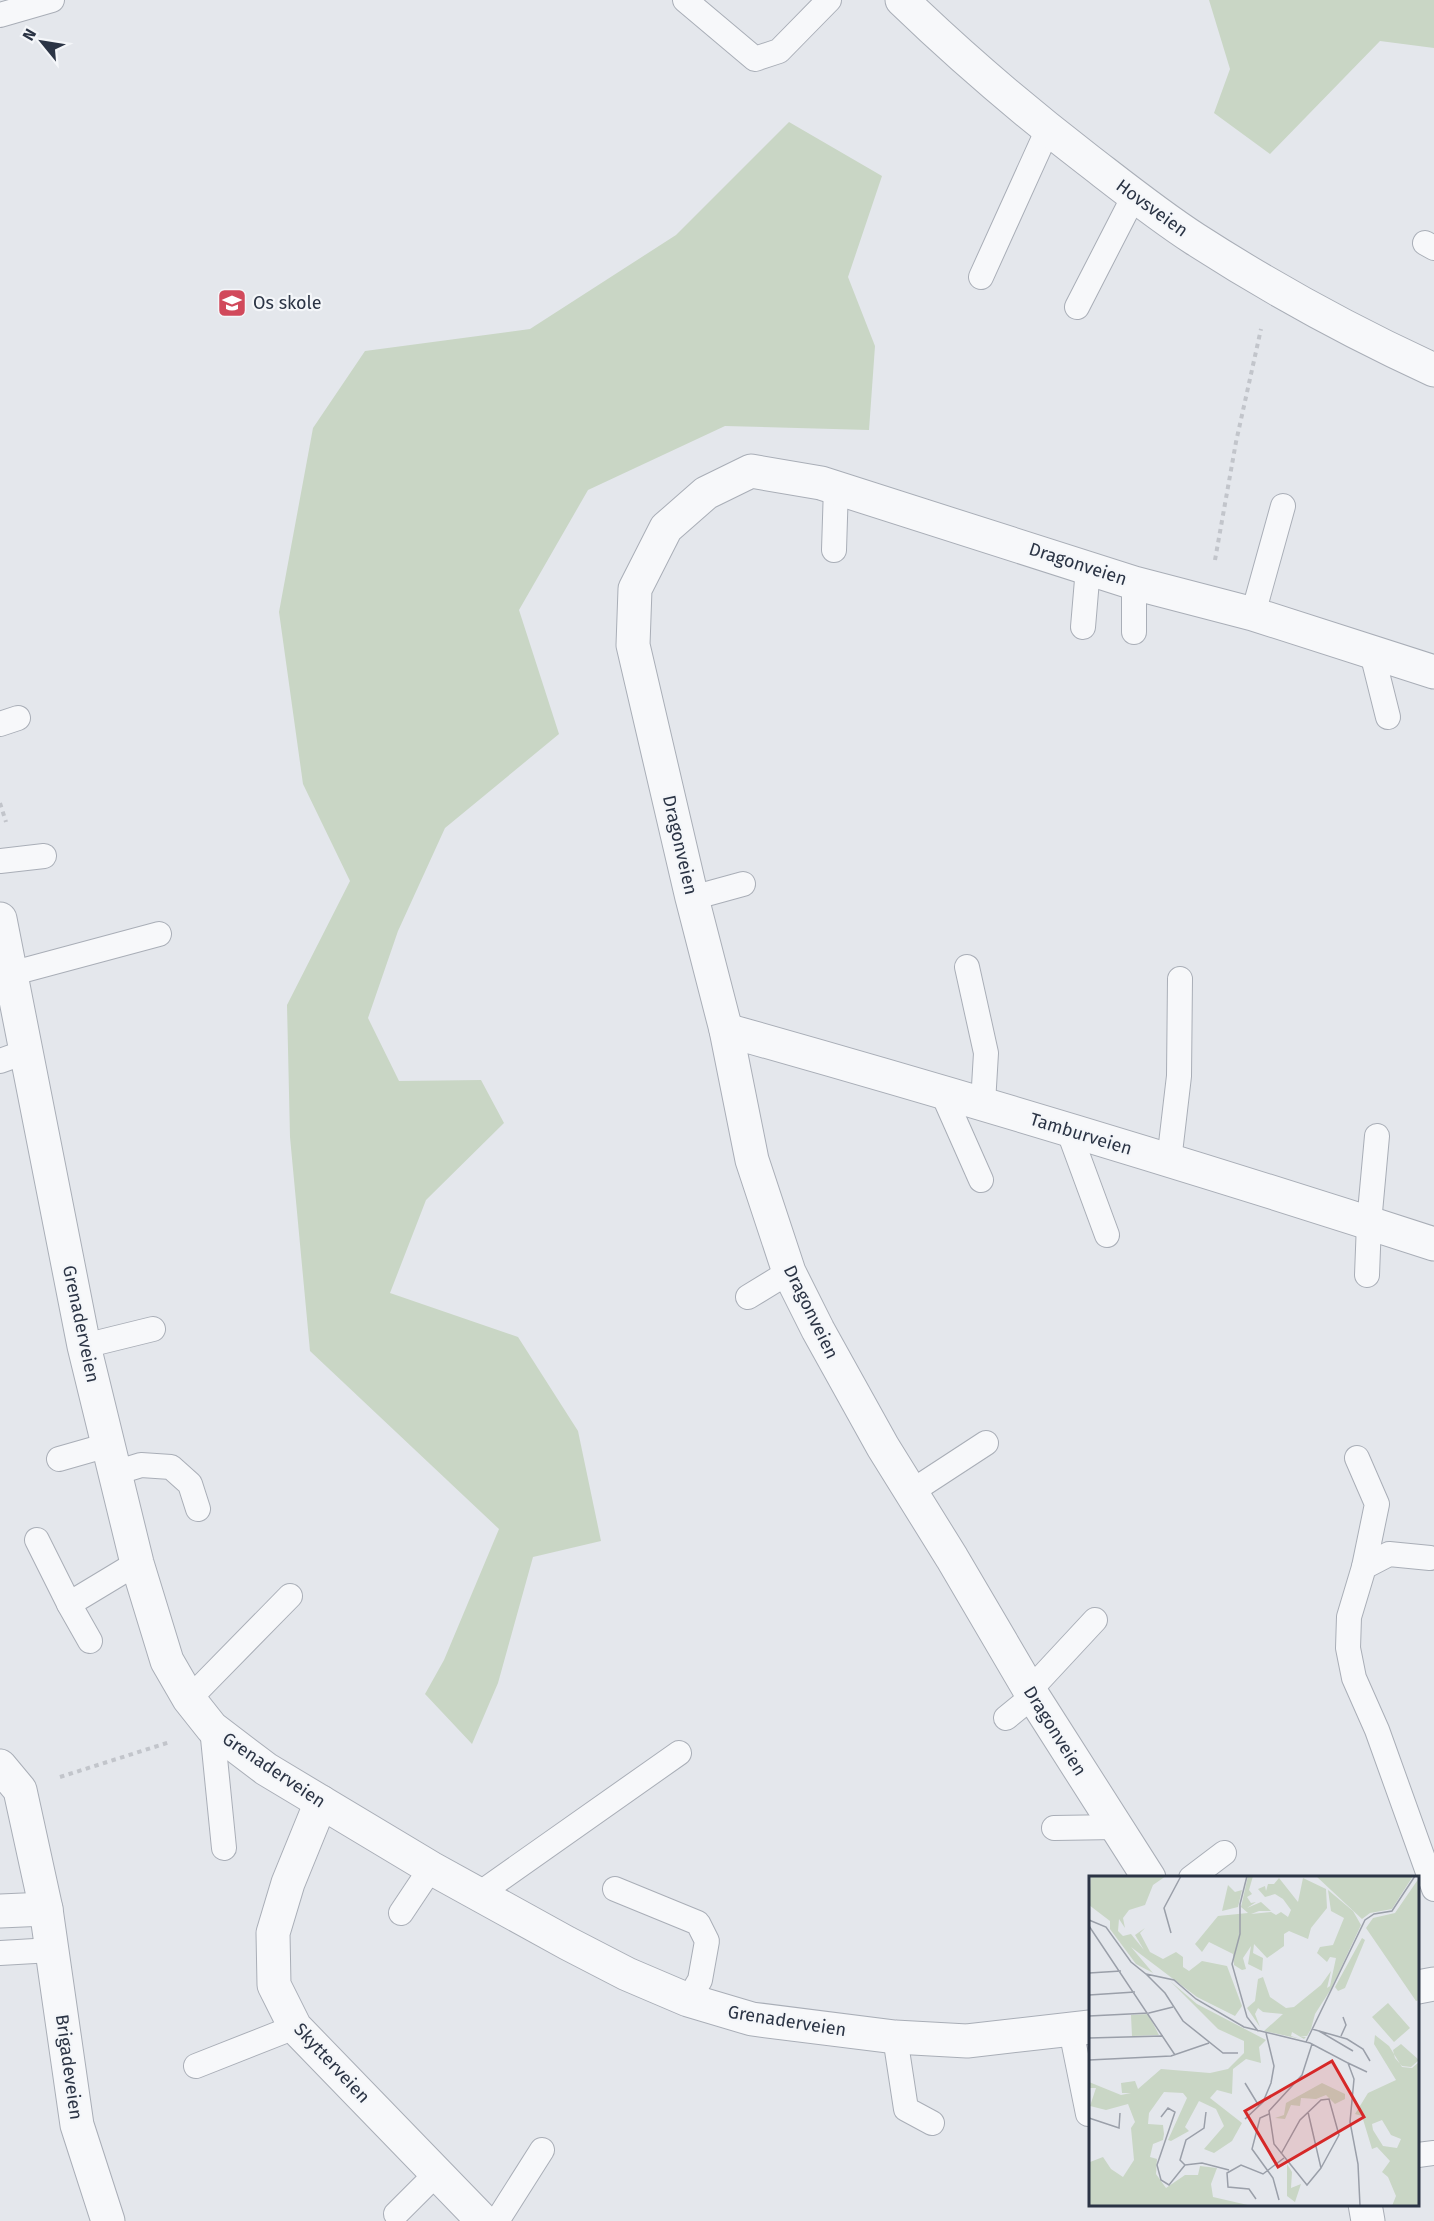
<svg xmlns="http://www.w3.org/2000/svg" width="1434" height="2221" viewBox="0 0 1434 2221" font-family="'Fira Sans',sans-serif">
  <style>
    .green { fill: #c9d6c5 }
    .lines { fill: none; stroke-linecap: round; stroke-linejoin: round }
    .lane-casing { stroke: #a9aeb7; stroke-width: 26 }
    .street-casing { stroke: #a9aeb7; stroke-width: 35 }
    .path { stroke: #c2c5cb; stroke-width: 4; stroke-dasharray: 4.5 4.5; stroke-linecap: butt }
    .lane { stroke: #f7f8fa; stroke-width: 24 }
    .street { stroke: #f7f8fa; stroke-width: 33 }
    .labels { text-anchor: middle; stroke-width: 4.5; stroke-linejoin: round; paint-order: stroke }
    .street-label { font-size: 18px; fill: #2b3445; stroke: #f4f6f9 }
    .poi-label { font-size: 18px; fill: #2b3445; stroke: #f4f6f9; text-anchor: start }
    .inset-road { fill: none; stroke: #9a9fa9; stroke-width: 1.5 }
    .view { fill: #d62828; fill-opacity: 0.15; stroke: #d62828; stroke-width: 3 }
    .inset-edge { fill: none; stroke: #2b3445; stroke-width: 3 }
  </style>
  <rect width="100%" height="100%" fill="#e4e7ec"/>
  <!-- green -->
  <g class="green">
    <path d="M1209,0H1434V48L1380,41L1270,154L1214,113L1230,69Z"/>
    <path d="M789,122L882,176L848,277L875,346L869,430L725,426L588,490L519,610L559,734L445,828L398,931L368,1018L399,1081L481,1080L504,1123L426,1200L390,1293L518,1337L578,1431L601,1541L533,1557L498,1683L472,1744L425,1694L444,1660L499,1529L310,1351L290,1137L287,1005L350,881L303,784L279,612L313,428L365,351L530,329L676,235Z"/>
  </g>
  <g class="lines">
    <!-- lane casing -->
    <g class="lane-casing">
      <g id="lane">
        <path d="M685,0L755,59L779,51L829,0"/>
        <path d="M0,15L52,0"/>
        <path d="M1425,243L1434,248"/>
        <path d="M981,277L1048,129"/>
        <path d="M1077,307L1134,196"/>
        <path d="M834,550L836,487"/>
        <path d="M1253,614L1283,506"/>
        <path d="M1083,627L1088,568"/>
        <path d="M1134,632V583"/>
        <path d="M1372,653L1388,717"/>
        <path d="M0,724L18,718"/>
        <path d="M0,861L44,856"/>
        <path d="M692,898L743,884"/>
        <path d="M967,967L986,1053L983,1103"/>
        <path d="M10,974L159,934"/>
        <path d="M0,1061L25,1052"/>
        <path d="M942,1092L981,1180"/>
        <path d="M1069,1132L1107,1235"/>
        <path d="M1169,1161L1179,1076L1180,979"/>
        <path d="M1367,1275L1369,1223L1377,1136"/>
        <path d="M748,1297L789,1272"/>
        <path d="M84,1346L153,1329"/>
        <path d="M1357,1458L1377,1504L1364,1567"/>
        <path d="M59,1459L108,1445"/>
        <path d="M115,1473L141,1465L171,1467L190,1484L198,1509"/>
        <path d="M911,1492L986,1443"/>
        <path d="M37,1540L69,1604"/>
        <path d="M1430,1558L1389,1554L1364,1567L1349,1617L1348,1648L1354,1678L1377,1730L1434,1889"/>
        <path d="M90,1641L69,1604L137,1563"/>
        <path d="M1029,1691L1095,1620"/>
        <path d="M189,1699L290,1596"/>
        <path d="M1006,1718L1033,1696"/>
        <path d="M212,1728L224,1848"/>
        <path d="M1054,1828L1116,1827"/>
        <path d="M1191,1878L1224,1853"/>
        <path d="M615,1889L698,1923L707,1941L700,1980L688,2000"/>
        <path d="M479,1894L679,1753"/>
        <path d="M401,1913L431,1868"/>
        <path d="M0,1953L52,1950"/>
        <path d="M1071,2030L1088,2114"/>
        <path d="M895,2037L906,2109L932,2123"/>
        <path d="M196,2066L295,2027"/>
        <path d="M1418,2155L1434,2153"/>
        <path d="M396,2214L436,2174"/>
        <path d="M497,2221L542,2150"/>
      </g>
    </g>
    <!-- street casing -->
    <g class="street-casing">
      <g id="street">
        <path d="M902,0C961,57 1023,110 1088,160C1123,187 1158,215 1195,239C1271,288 1351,332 1434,370"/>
        <path d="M0,919L84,1346L137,1563L167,1661L189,1699L212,1728L266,1769L431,1868L567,1943L627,1974L688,2000L752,2019L895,2037L967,2041L1090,2027"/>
        <path d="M726,1030C964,1097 1200,1168 1434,1244"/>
        <path d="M0,1766L20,1790L46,1909L77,2125L108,2221"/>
        <path d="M321,1802L288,1883L273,1933L274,1985L295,2027L483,2221"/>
        <path d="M1149,1878L1033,1696L952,1558L883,1447L818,1330L789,1272L752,1160L726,1030L692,898L633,645L635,589L666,528L706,493L751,471L821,483L1134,583L1253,614L1434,672"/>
        <path d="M0,1911L46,1909"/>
        <path d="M1418,1987L1434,1984"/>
        <path d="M1365,2204L1368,2221"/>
      </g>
    </g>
    <!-- path -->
    <g class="path">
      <path d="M1215,560L1236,442L1261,329"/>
      <path d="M0,803L6,822"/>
      <path d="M60,1777L170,1742"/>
    </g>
    <!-- lane -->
    <use href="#lane" class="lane"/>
    <!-- street -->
    <use href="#street" class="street"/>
  </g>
  <!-- icons -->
  <defs>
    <g id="school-square" transform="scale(1.5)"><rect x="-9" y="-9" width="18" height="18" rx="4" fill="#d1495b" stroke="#f4f6f9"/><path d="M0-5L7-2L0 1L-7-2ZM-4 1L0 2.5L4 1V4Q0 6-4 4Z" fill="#fff"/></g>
  </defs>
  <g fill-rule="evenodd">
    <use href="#school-square" x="232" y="303"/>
  </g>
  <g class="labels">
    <!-- street labels -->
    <g class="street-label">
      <text transform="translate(1152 208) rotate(36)" y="6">Hovsveien</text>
      <text transform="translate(1078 564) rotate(18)" y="6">Dragonveien</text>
      <text transform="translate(680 845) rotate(77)" y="6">Dragonveien</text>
      <text transform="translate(1081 1134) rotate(17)" y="6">Tamburveien</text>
      <text transform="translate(811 1312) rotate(64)" y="6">Dragonveien</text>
      <text transform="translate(81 1324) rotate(78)" y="6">Grenaderveien</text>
      <text transform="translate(1055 1731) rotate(58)" y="6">Dragonveien</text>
      <text transform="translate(274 1770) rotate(34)" y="6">Grenaderveien</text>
      <text transform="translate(787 2021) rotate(9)" y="6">Grenaderveien</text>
      <text transform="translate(332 2063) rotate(47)" y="6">Skytterveien</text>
      <text transform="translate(69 2067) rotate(82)" y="6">Brigadeveien</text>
    </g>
    <!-- poi labels -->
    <g class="poi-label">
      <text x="253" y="309">Os skole</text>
    </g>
  </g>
  <!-- overview -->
  <g transform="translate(1089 1876)">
    <rect width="330" height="330" fill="#e4e7ec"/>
    <path d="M2,0H77L64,9L56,29L40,34L34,42L36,52L30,43L29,55L34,60L42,58L55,74L46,59L56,52L51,57L61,76L74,83L87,76L94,81V91L100,95L113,85L138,90L153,130L146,140L108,121L42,71L64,97L47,88L21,53V45L0,29ZM159,0H164L160,14L163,18L158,21L162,27L167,26L158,32L172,26L182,35H170L162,38L182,36L187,39L192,36L199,41L202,34L194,23L186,18L176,21L169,13L176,10L177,15L179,8H185L190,2L209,26L214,2L237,13L238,32L222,52L219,63L200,55L195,58V70L178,82L165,68L164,77L174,82L173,95L159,88L162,70L154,82L157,93L153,94L145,89L144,78L120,66L113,76L106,68L129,40L159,37L152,31ZM227,0H324L303,33L281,37L273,43ZM330,2V124L327,125L277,52L284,42L306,37ZM139,9L146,16L153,14L149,31L133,35ZM239,14L264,35L272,49L242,113L226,138L222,153L218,160H211L217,161L215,163L203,156L202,160L212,163L175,155L194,138L174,136L169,132L166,138L171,151L158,132L166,125L169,103L174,101L181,121L197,132L205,131L232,109L242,95L238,112L241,110L247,82L241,81L238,86L228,77L231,71L244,69L255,42L242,35ZM273,62L276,64L256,112L249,115L246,111ZM81,105L108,128L177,164L170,171L172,187L157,183L144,193L143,218L128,214L121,222L153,247L143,265L125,277L115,273L135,250L127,233L110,225L96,251L100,255L82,265L79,264L98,222L94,217L75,216L60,237L59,248L74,249L75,258L74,264L64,268L61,281L68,283L67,298L77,312L96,299H109L111,290L128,292L122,308L124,321L163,330H0L1,286L14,281L22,293L34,301L45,284L42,252L46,246L39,228L17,234L1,230L7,212H0V206L32,219L42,217H33L32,207L46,205L49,213L72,193L121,197L139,193L155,177V165L129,153ZM299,127L321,152L305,166L283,141ZM59,138L70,159L43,160L42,139ZM286,159L300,170L313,191L323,192L330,186V330H303L307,320L299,301L293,296L301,285L288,271L283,273L273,240L266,238L279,217L307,204L285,168ZM293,244L302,259L312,263L308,272L294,270L284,254L283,248ZM312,168L330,184L322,191L313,190L306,182L304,174ZM233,207L256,218V223L246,228L237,219L227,223L212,222L211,230L202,229L196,243L186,242L195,239L197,227ZM198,288L203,296L202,312L212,308L206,326L198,320Z" fill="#c9d6c5" fill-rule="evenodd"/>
    <path class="inset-road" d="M158,0L151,28V58L143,88L158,141L169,155M0,44L17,51L42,86L57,98L85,104L107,123L155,151L221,167L259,187L265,203L261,246L269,288L271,330M0,50L86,179M82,57L75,32L92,0M0,97L32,95M57,98L76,117L94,145L134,177H149M0,119L46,116M0,140L60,137L84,131M223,153L258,163L274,173L281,185M230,155L264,175M252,160L257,149L254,141M0,162L74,160M217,166L276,44L285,38L303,35L326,0M0,184L82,180L120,167M259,187L278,196M156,207L170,230M117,236L115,252L97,264L91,284L96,289L113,287L140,294M219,236L232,292L218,309L185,268L180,235L213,199L223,168M180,238L171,242L163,273L184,302L190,324M72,241L79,232L86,236L68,289L72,304L80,309L96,289M0,242L30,252L31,237M156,243L174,226L182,207L185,190L177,157M192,278L211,244L232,224L240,223L250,259L232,292M167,323L160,313L139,311L138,297L152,289L174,298L195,282"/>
    <path class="view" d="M243,185L275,241L189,291L156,235Z"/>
    <rect width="330" height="330" class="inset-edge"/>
  </g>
  <!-- north arrow -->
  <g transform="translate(42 42) rotate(300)" stroke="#f4f6f9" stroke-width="4.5" paint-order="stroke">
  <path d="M0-4.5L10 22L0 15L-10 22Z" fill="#2b3445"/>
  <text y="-9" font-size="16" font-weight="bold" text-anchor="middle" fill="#2b3445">N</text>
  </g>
</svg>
